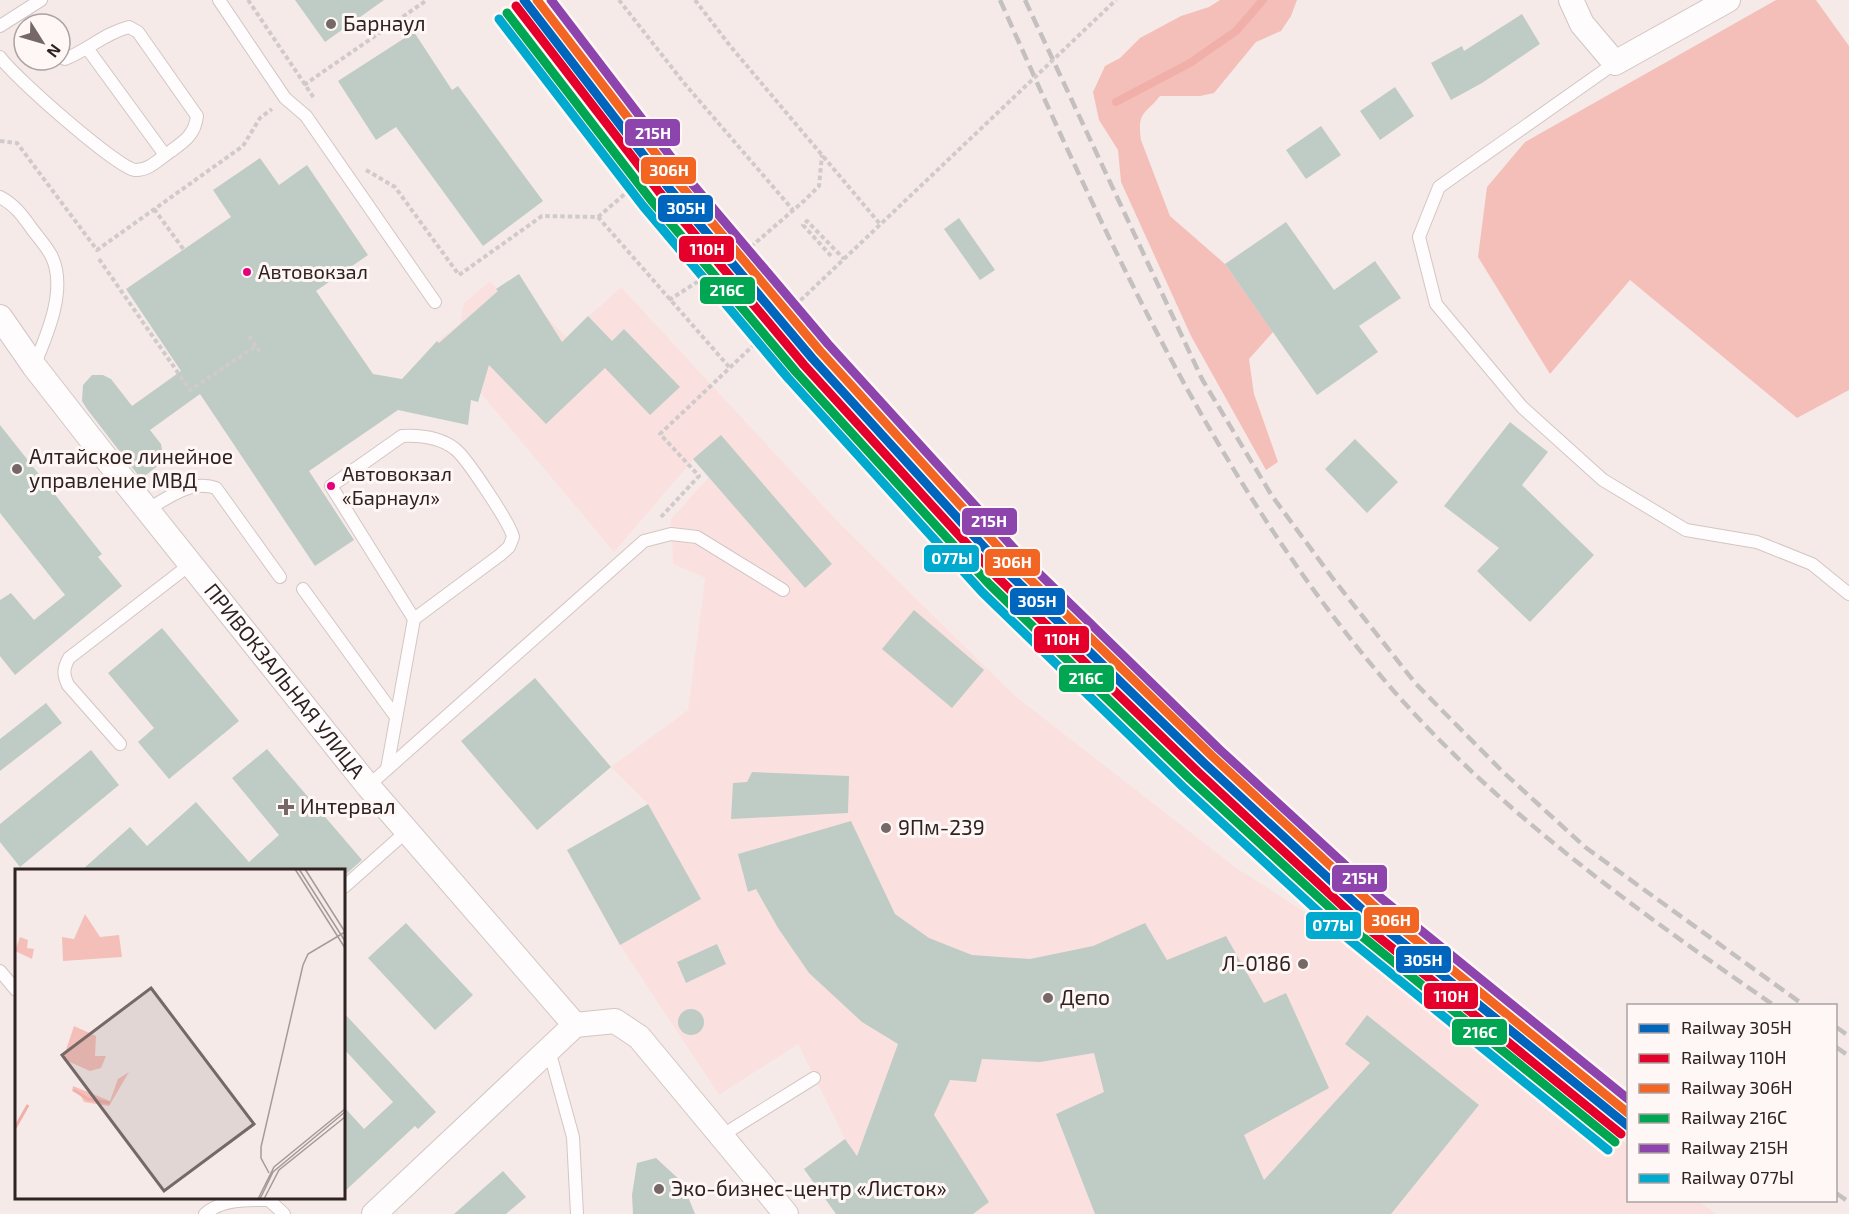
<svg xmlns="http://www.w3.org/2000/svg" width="1849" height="1214" viewBox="0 0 1849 1214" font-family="'Exo 2',sans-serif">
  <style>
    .built { fill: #fae1df }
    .forest { fill: #f5bfb9 }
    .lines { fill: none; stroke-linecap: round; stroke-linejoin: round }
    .stream { stroke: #f0afa8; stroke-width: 8 }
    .building { fill: #beccc5 }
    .lane-casing { stroke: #d2c6c5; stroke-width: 14 }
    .street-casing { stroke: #d2c6c5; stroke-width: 26 }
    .path { stroke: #d0cbca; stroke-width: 4; stroke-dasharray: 4.5 3; stroke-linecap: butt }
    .lane { stroke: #fefcfc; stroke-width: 12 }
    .street { stroke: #fefcfc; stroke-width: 24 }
    .rail { stroke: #c4c0c0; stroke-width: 4.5; stroke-dasharray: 12 6; stroke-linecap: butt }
    .path-bridge { stroke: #d0cbca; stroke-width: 4; stroke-dasharray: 4.5 3; stroke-linecap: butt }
    .rail-1-casing { stroke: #fef7f6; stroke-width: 14 }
    .rail-2-casing { stroke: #fef7f6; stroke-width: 14 }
    .rail-3-casing { stroke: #fef7f6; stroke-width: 14 }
    .rail-4-casing { stroke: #fef7f6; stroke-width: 14 }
    .rail-5-casing { stroke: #fef7f6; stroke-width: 14 }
    .rail-6-casing { stroke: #fef7f6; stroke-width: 14 }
    .rail-1 { stroke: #0065bd; stroke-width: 9 }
    .rail-2 { stroke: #e4002b; stroke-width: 9 }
    .rail-3 { stroke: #f26522; stroke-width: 9 }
    .rail-4 { stroke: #00a651; stroke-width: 9 }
    .rail-5 { stroke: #8e44ad; stroke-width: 9 }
    .rail-6 { stroke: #00a9ce; stroke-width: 9 }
    .poi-dot { fill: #756867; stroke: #fef7f6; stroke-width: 2 }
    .bus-dot { fill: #e5007d; stroke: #fef7f6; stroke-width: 2 }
    .labels { text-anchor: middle; stroke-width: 6; stroke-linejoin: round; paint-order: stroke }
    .bus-label { font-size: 20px; fill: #2f2221; stroke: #fef7f6; text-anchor: start }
    .poi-label { font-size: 21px; fill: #2f2221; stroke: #fef7f6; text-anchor: start }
    .street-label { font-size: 21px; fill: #2f2221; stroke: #fef7f6 }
    .inset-river { fill: none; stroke: #f0afa8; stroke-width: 3 }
    .inset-road { fill: none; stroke: #a69a99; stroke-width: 1.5 }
    .view { fill: #756867; fill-opacity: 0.15; stroke: #756867; stroke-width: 3 }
    .inset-edge { fill: none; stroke: #2f2221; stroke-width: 3 }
    .line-badge { stroke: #fef7f6; stroke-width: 2 }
    .badge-label { font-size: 16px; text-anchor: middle; font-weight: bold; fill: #fff }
  </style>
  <rect width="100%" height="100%" fill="#f6eae9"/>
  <!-- built -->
  <path class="built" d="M519,274L544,314L566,337L621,287L842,526L1015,696L1235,867L1415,983L1628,1145V1200L1699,1201L1716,1214H836L804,1169L845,1139L798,1044L719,1095L620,945L567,850L648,804L611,767L688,710L705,578L673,564L671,519L709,477L693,460L614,552L437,341L460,324L464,303L490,281L497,289Z"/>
  <!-- forest -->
  <g class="forest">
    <path d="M1220,0H1297L1291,16L1281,31L1256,42L1214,93L1200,96H1160C1145,115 1137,111 1141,140L1170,216L1225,264L1273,332L1249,359L1254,394L1278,462L1266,470L1191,336L1121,182L1118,150L1099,120L1093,92L1105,66L1120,58L1140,38L1181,16L1209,7Z"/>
    <path d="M1776,0H1816L1849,46V390L1797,418L1630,280L1550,374L1478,257L1487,187L1525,142Z"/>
  </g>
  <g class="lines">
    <!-- stream -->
    <path class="stream" d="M1116,102L1190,63L1236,31L1263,0"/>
  </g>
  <!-- building -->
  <g class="building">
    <path d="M295,0H384L325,42Z"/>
    <path d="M1522,14L1540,44L1482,83L1451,100L1431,63L1462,46L1464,51Z"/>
    <path d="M414,32L452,90L458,86L543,201L483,246L396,127L376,140L338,81Z"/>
    <path d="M1395,87L1414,116L1380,140L1360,111Z"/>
    <path d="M1321,126L1341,155L1306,179L1286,150Z"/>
    <path d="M260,158L279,185L307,165L368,255L316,291L373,374L402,379L437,341L439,343L498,291L496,289L519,274L562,342L588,316L612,341L624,329L680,387L650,415L605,368L546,424L489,365L478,402L471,400L468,425L398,410L309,471L354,540L315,566L200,394L150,430L161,444L164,461L141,479L87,409L82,401L83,385L92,375H103L111,379L132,406L181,371L126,289L231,217L213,190Z"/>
    <path d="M959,218L995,270L980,280L944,229Z"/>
    <path d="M1286,222L1334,290L1375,261L1401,298L1359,326L1378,352L1317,395L1225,264Z"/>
    <path d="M1510,422L1548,452L1522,485L1594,555L1530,622L1477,571L1499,548L1444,506Z"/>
    <path d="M0,425L102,554L98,557L122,586L15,675L0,656V600L11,593L34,620L65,595L0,513Z"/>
    <path d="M721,435L832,564L805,588L693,459Z"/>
    <path d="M1355,439L1398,482L1367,513L1325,469Z"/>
    <path d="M914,610L984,670L952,708L882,649Z"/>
    <path d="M162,628L239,721L169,779L138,742L154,728L108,673Z"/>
    <path d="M535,678L611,767L537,830L461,741Z"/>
    <path d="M46,703L62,723L0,771V739Z"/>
    <path d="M267,749L362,860L344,876V870H82L130,827L147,846L196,802L249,862L279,835L232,778Z"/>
    <path d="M91,750L119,785L20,867L0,842V824Z"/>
    <path d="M752,772L849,776L848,813L731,819L733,783L747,782Z"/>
    <path d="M648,804L701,899L620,945L567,850Z"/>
    <path d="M851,821L895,914L929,938L972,955L1030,959L1093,946L1145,923L1167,960L1226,936L1264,1003L1286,993L1329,1088L1244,1135L1264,1180L1370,1063L1345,1044L1367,1015L1479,1105L1391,1214H1095L1056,1114L1104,1092L1094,1053L1040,1062L982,1059L976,1082L950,1080L934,1115L989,1202L973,1214H836L804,1169L845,1139L857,1156L898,1044L862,1022L809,973L778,928L756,889L748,892L738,854Z"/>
    <path d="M406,923L473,995L435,1030L368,958Z"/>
    <path d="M717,944L726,964L686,983L677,962Z"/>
    <circle cx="691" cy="1022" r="13"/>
    <path d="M344,1013L436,1112L418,1129L415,1126L344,1192V1107L364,1129L393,1102L344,1049Z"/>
    <path d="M656,1158L682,1182L695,1214H633L632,1195L637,1163Z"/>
    <path d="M503,1171L526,1197L506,1214H454Z"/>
  </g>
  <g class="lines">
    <!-- lane casing -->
    <g class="lane-casing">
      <g id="lane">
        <path d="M219,0L285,98L306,116L435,302"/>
        <path d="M0,26L41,0"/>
        <path d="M87,48L165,155"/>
        <path d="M0,57C12,75 116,167 135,170C149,171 160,158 171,151C185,141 195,134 197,116L138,32L129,27C105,33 88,50 65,59L60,57"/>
        <path d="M1615,63L1439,187L1419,237L1436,304L1522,407L1603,480L1686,530L1757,542L1812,564L1849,594"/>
        <path d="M0,197C15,205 22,215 32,229C38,237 46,246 51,255C68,288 47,335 34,366"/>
        <path d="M147,510C167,498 192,479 216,488L280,577"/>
        <path d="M303,589L396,717"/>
        <path d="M120,744L68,685C63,674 63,669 69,658L192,563"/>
        <path d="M387,769L414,619L331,486L402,436C421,435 440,437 455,449C466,457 511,525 513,537L509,547L500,555L414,619"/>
        <path d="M368,786L644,541L671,534L697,537L783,590"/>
        <path d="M344,887L407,831"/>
        <path d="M0,971L16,990"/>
        <path d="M549,1050L573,1137L577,1214"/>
        <path d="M721,1136L814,1078"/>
        <path d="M205,1214C222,1199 247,1200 269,1200L284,1214"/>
      </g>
    </g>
    <!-- street casing -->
    <g class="street-casing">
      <g id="street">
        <path d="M1571,0L1582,24L1615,63L1728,0"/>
        <path id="s1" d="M0,317L34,366L105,457L368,786L575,1025"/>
        <path d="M575,1025L615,1021L639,1037L786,1214"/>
        <path d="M374,1214L575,1025"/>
      </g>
    </g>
    <!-- path -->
    <g class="path">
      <path d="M248,0L314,98"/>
      <path d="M619,0L684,83L793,210"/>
      <path d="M695,0L731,47L880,224"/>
      <path d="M304,85L427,0"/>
      <path d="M0,141L17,143L97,250L243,146L260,118L272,109"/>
      <path d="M366,170L395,187L459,275L542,216L598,217L730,368"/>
      <path d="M154,209L184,250"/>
      <path d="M598,217L626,193"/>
      <path d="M831,256L803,225L807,221L844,259"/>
      <path d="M99,259L190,390L256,346"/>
      <path d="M669,300L746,251L805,200L819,186L822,155"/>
      <path d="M249,336L260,352"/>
      <path d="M661,517L699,476L660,434L719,378"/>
    </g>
    <!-- lane -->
    <use href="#lane" class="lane"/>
    <!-- street -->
    <use href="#street" class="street"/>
    <!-- rail -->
    <g class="rail">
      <path d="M1000,0C1109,244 1221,495 1399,697C1508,819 1642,914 1775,1006"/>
      <path d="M1025,0L1202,379L1272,496L1334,580L1416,684L1502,771L1585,847L1805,1006"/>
      <path d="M1836,1027L1849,1036"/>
      <path d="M1836,1047L1849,1056"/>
      <path d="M1836,1193L1849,1202"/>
    </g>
    <!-- path-bridge -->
    <path class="path-bridge" d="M719,378L1116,0"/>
    <!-- rail-1 casing -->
    <g class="rail-1-casing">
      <path id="rail-1" d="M524,0L668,187L812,358L1004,569L1205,764L1367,914L1628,1126"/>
    </g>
    <!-- rail-2 casing -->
    <g class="rail-2-casing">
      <path id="rail-2" d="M516,6L660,193L804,365L997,577L1198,772L1360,922L1621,1134"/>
    </g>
    <!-- rail-3 casing -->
    <g class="rail-3-casing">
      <path id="rail-3" d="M537,0L676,180L820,351L1012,562L1212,756L1374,906L1628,1113"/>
    </g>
    <!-- rail-4 casing -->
    <g class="rail-4-casing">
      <path id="rail-4" d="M507,13L651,200L796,372L989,584L1190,779L1353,929L1615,1142"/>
    </g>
    <!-- rail-5 casing -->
    <g class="rail-5-casing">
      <path id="rail-5" d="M551,0L684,174L828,344L1019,554L1219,749L1381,898L1628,1099"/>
    </g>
    <!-- rail-6 casing -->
    <g class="rail-6-casing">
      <path id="rail-6" d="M499,19L643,206L788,378L982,592L1183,787L1346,937L1608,1150"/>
    </g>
    <!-- rail-1 -->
    <use href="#rail-1" class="rail-1"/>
    <!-- rail-2 -->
    <use href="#rail-2" class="rail-2"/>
    <!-- rail-3 -->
    <use href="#rail-3" class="rail-3"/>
    <!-- rail-4 -->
    <use href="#rail-4" class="rail-4"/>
    <!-- rail-5 -->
    <use href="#rail-5" class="rail-5"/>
    <!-- rail-6 -->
    <use href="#rail-6" class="rail-6"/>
  </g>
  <!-- markers -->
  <g class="poi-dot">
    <circle cx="331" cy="24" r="6"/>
    <circle cx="17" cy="469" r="6"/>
    <path d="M283 798h6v6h6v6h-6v6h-6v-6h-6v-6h6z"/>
    <circle cx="886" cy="828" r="6"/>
    <circle cx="1303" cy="964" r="6"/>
    <circle cx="1048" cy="998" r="6"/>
    <circle cx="659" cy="1189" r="6"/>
  </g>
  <g class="bus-dot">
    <circle cx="247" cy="272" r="5"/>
    <circle cx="331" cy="486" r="5"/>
  </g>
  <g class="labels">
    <!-- bus labels -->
    <g class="bus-label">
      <text x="258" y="279">Автовокзал</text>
      <text x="342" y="481">Автовокзал<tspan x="342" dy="24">«Барнаул»</tspan></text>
    </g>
    <!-- poi labels -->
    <g class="poi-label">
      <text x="343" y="31">Барнаул</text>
      <text x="29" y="464">Алтайское линейное<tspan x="29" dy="24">управление МВД</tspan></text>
      <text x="300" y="814">Интервал</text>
      <text x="898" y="835">9Пм-239</text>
      <text x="1291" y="971" text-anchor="end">Л-0186</text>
      <text x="1060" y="1005">Депо</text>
      <text x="671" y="1196">Эко-бизнес-центр «Листок»</text>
    </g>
    <!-- street labels -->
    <g class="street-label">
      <text dy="7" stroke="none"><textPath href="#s1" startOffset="462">ПРИВОКЗАЛЬНАЯ УЛИЦА</textPath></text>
    </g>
  </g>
  <!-- overview -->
  <g transform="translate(15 869)">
    <rect width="330" height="330" fill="#f6eae9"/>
    <path d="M70,45L85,68L104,66L107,88L48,92L47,68L59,70ZM5,68L13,71L12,79L19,80L17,90L0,82ZM59,157L81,167L80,187H91L86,199L75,202L48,190ZM114,203L94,237L69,233L65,225L57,222L58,217L95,232L103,210Z" fill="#f5bfb9"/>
    <path class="inset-river" d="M59,221L73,230L95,234M0,259L13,236"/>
    <path class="inset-road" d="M280,0L330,79M284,0L330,72M290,0L330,63M254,304L246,289V278L288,96L293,85L330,63M243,330L259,298L330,240M245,330L258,303L330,243M249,330L264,301L330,248"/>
    <path class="view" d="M136,119L239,255L149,322L47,186Z"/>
    <rect width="330" height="330" class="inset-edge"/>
  </g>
  <g class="line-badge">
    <rect x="624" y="118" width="57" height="29" rx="6" fill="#8e44ad"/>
    <rect x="640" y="156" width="57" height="29" rx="6" fill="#f26522"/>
    <rect x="657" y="194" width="57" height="29" rx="6" fill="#0065bd"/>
    <rect x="678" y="235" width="57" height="28" rx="6" fill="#e4002b"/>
    <rect x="699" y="276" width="57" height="29" rx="6" fill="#00a651"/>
    <rect x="961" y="507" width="57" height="29" rx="6" fill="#8e44ad"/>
    <rect x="923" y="544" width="57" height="29" rx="6" fill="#00a9ce"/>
    <rect x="984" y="548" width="57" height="29" rx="6" fill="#f26522"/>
    <rect x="1009" y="587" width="57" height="29" rx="6" fill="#0065bd"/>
    <rect x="1033" y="625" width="57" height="29" rx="6" fill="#e4002b"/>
    <rect x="1058" y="664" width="57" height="29" rx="6" fill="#00a651"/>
    <rect x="1331" y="864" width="57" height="29" rx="6" fill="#8e44ad"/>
    <rect x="1363" y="906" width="57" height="28" rx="6" fill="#f26522"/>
    <rect x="1305" y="911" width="57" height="29" rx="6" fill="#00a9ce"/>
    <rect x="1395" y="945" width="57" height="29" rx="6" fill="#0065bd"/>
    <rect x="1423" y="982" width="56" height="28" rx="6" fill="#e4002b"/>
    <rect x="1451" y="1018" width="57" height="28" rx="6" fill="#00a651"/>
  </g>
  <g class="badge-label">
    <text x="653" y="139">215Н</text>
    <text x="669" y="176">306Н</text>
    <text x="686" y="214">305Н</text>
    <text x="707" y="255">110Н</text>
    <text x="727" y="296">216С</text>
    <text x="989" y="527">215Н</text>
    <text x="952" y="564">077Ы</text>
    <text x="1012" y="568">306Н</text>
    <text x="1037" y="607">305Н</text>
    <text x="1062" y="645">110Н</text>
    <text x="1086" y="684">216С</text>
    <text x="1360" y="884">215Н</text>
    <text x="1391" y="926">306Н</text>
    <text x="1333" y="931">077Ы</text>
    <text x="1423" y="966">305Н</text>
    <text x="1451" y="1002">110Н</text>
    <text x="1480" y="1038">216С</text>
  </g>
  <!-- legend -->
  <rect x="1627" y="1004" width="210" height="198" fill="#fef7f6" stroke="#aba2a1" stroke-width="1.5"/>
  <rect x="1639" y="1024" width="30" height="9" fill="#0065bd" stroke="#aba2a1" stroke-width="1.5"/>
  <text x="1681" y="1034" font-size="18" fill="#2f2221">Railway 305Н</text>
  <rect x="1639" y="1054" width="30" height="9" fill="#e4002b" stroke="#aba2a1" stroke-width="1.5"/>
  <text x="1681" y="1064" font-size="18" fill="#2f2221">Railway 110Н</text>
  <rect x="1639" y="1084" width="30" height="9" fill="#f26522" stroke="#aba2a1" stroke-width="1.5"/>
  <text x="1681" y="1094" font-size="18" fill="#2f2221">Railway 306Н</text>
  <rect x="1639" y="1114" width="30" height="9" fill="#00a651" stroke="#aba2a1" stroke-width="1.5"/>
  <text x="1681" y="1124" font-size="18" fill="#2f2221">Railway 216С</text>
  <rect x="1639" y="1144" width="30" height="9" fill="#8e44ad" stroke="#aba2a1" stroke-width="1.5"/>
  <text x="1681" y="1154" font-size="18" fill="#2f2221">Railway 215Н</text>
  <rect x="1639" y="1174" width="30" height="9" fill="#00a9ce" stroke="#aba2a1" stroke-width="1.5"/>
  <text x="1681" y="1184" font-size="18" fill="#2f2221">Railway 077Ы</text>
  <!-- north arrow -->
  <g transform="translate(42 42) rotate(127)"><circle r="28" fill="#fef7f6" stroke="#aba2a1" stroke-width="1.5"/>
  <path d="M0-4.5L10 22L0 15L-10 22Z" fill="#756867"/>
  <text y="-9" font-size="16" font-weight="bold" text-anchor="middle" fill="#2f2221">N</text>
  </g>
</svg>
